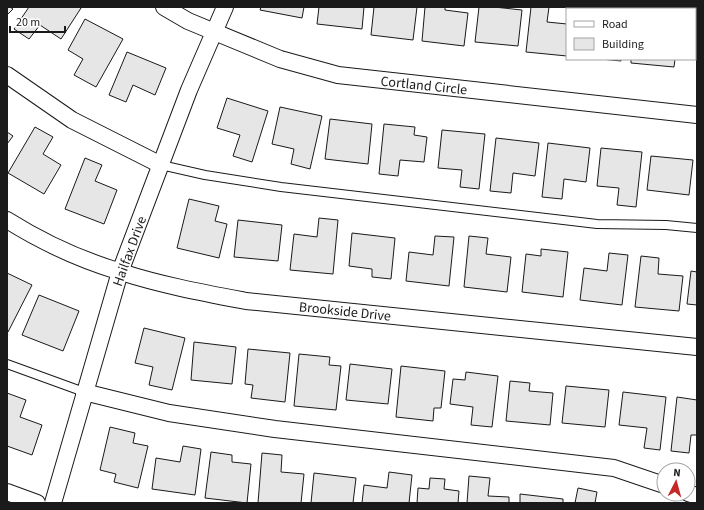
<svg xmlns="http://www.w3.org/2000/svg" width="704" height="510" viewBox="0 0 704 510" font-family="'Source Sans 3',sans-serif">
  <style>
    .building { fill: #e6e6e6; stroke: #1a1a1a }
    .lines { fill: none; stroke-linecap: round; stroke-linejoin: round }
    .lane-casing { stroke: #1a1a1a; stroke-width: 10 }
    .street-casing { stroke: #1a1a1a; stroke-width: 18 }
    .lane { stroke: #fff; stroke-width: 8 }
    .street { stroke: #fff; stroke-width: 16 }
    .labels { text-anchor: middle; stroke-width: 3; stroke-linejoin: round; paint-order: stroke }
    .street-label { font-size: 14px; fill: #1a1a1a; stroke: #fff }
  </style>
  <rect width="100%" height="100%" fill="#fff"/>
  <!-- building -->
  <g class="building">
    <path d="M7,7H10L13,9L7,15Z"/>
    <path d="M29,7H79L81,8L61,39L40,25L29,39L14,29Z"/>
    <path d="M261,7H304L302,18L260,10Z"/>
    <path d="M319,7H364L362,29L317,24Z"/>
    <path d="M374,7H417L413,40L371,35Z"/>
    <path d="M425,7H445V10L468,13L464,46L422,41Z"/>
    <path d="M479,7H494L522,10L518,46L475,42Z"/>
    <path d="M531,7H549L547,22L567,24V56L526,52Z"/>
    <path d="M85,19L123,39L96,87L74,75L83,59L68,50Z"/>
    <path d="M127,52L166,68L155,95L133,85L126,102L109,95Z"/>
    <path d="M601,59H621V61Z"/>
    <path d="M631,59H675L674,67L631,63Z"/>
    <path d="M227,98L268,111L252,162L233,156L240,135L217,128Z"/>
    <path d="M280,107L322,116L310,169L291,164L294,149L272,144Z"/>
    <path d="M330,119L372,124L368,164L325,159Z"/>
    <path d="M384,124L415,127L414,135L427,137L424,162L400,160L398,176L379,174Z"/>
    <path d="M35,127L53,137L43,154L61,165L44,194L8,173Z"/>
    <path d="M442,130L485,134L479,189L460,187L462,170L438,168Z"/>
    <path d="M7,132L13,136L7,144Z"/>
    <path d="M496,138L539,143L535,176L513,173L511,193L490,191Z"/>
    <path d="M548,143L590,148L586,182L564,179L562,199L542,197Z"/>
    <path d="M601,148L642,152L636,207L617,205L619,188L597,186Z"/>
    <path d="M651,156L693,160L689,195L647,190Z"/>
    <path d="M85,158L102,165L95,181L117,190L104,224L65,209Z"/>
    <path d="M189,199L219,206L215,221L227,224L219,258L177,248Z"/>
    <path d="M319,218L338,220L333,274L290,270L294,234L317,237Z"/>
    <path d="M238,220L282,225L278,261L234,257Z"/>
    <path d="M352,233L395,238L391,279L372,277V269L349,266Z"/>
    <path d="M435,236L454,237L449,286L406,281L409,252L433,255Z"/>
    <path d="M469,236L488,238L486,254L511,257L507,292L464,287Z"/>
    <path d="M541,249L568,252L563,297L522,292L526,254L541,256Z"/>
    <path d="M609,253L628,255L622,305L580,300L584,268L607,271Z"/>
    <path d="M641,256L659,258L658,274L683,276L679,311L635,307Z"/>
    <path d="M691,271L697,272V305L687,304Z"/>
    <path d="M7,273L32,285L8,332L7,331Z"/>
    <path d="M39,295L79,311L63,351L22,335Z"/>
    <path d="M144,328L185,338L172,390L149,385L153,367L135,363Z"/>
    <path d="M194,342L236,347L232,384L191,380Z"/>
    <path d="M248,349L290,353L285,402L251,398L253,385L245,384Z"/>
    <path d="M299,354L330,357L329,365L341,366L336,410L294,406Z"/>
    <path d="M350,364L392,369L388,404L346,400Z"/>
    <path d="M401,366L445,371L441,408H434L433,421L396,417Z"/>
    <path d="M466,372L498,376L492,427L471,425L473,407L450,404L453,379L465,380Z"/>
    <path d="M510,381L530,383L529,391L553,393L550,425L506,421Z"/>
    <path d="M566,386L609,390L605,427L562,423Z"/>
    <path d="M623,392L666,397L660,450L644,448L647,428L619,425Z"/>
    <path d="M7,393L26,400L20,417L42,425L32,455L7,446Z"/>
    <path d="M677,397L697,400V435H691L689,453L671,451Z"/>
    <path d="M110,427L135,433L133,443L148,446L138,488L114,482L116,474L100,470Z"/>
    <path d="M183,446L201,449L195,495L152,489L156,458L180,462Z"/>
    <path d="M211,452L232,455V462L251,464L247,503L205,498Z"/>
    <path d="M262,453L282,455L281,472L304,474L301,503H258Z"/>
    <path d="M389,472L412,475L409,503H362L364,485L387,488Z"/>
    <path d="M314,473L356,478L353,503H311Z"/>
    <path d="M469,476L490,478L488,496L509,497V503H467Z"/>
    <path d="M430,478L445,479L444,489L459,491L458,503H417L418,488L429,489Z"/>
    <path d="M578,488L597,492L595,503H575Z"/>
    <path d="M520,494L563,499V503H520Z"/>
  </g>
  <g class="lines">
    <!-- lane casing -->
    <g class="lane-casing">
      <g id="lane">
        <path d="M161,165L205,175L281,187L597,224L666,225L697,228"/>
        <path d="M7,364L84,392"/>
      </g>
    </g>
    <!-- street casing -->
    <g class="street-casing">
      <g id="street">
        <path d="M164,7L188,21L280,59L338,75L697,115"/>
        <path d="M7,75L72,120L161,165"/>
        <path d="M7,220C42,242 81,260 121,272C161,285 204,293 246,301L697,347"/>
        <path d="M84,392L169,413L275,429L614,468L664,485"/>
        <path d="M7,492L37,503"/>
        <path d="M688,493L697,496"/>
        <path d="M53,503L120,272L189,90L225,7"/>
      </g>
    </g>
    <!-- lane -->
    <use href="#lane" class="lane"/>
    <!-- street -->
    <use href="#street" class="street"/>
  </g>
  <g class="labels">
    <!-- street labels -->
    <g class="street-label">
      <text transform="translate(424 85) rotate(6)" y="5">Cortland Circle</text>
      <text transform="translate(129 251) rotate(-70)" y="5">Hailfax Drive</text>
      <text transform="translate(345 311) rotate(6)" y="5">Brookside Drive</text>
    </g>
  </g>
  <!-- border -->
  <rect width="704" height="510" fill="none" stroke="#1a1a1a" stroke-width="16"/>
  <!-- legend -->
  <rect x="566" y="8" width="130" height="52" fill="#ffffff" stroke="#a3a3a3"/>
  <rect x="574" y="21" width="20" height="6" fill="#ffffff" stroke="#a3a3a3"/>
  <text x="602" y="28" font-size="12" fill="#1a1a1a">Road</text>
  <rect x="574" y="38" width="20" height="12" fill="#e6e6e6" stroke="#a3a3a3"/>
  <text x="602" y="48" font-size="12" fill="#1a1a1a">Building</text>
  <!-- north arrow -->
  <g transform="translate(676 482) rotate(6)"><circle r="19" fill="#ffffff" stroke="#a3a3a3"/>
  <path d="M0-3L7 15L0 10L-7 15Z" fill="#c62828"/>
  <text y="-6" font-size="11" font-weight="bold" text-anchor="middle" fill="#1a1a1a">N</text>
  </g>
  <!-- scale -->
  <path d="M10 26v6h55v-6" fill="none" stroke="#1a1a1a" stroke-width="2"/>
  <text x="16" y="26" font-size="12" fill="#1a1a1a" stroke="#ffffff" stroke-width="3" paint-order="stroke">20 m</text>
</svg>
